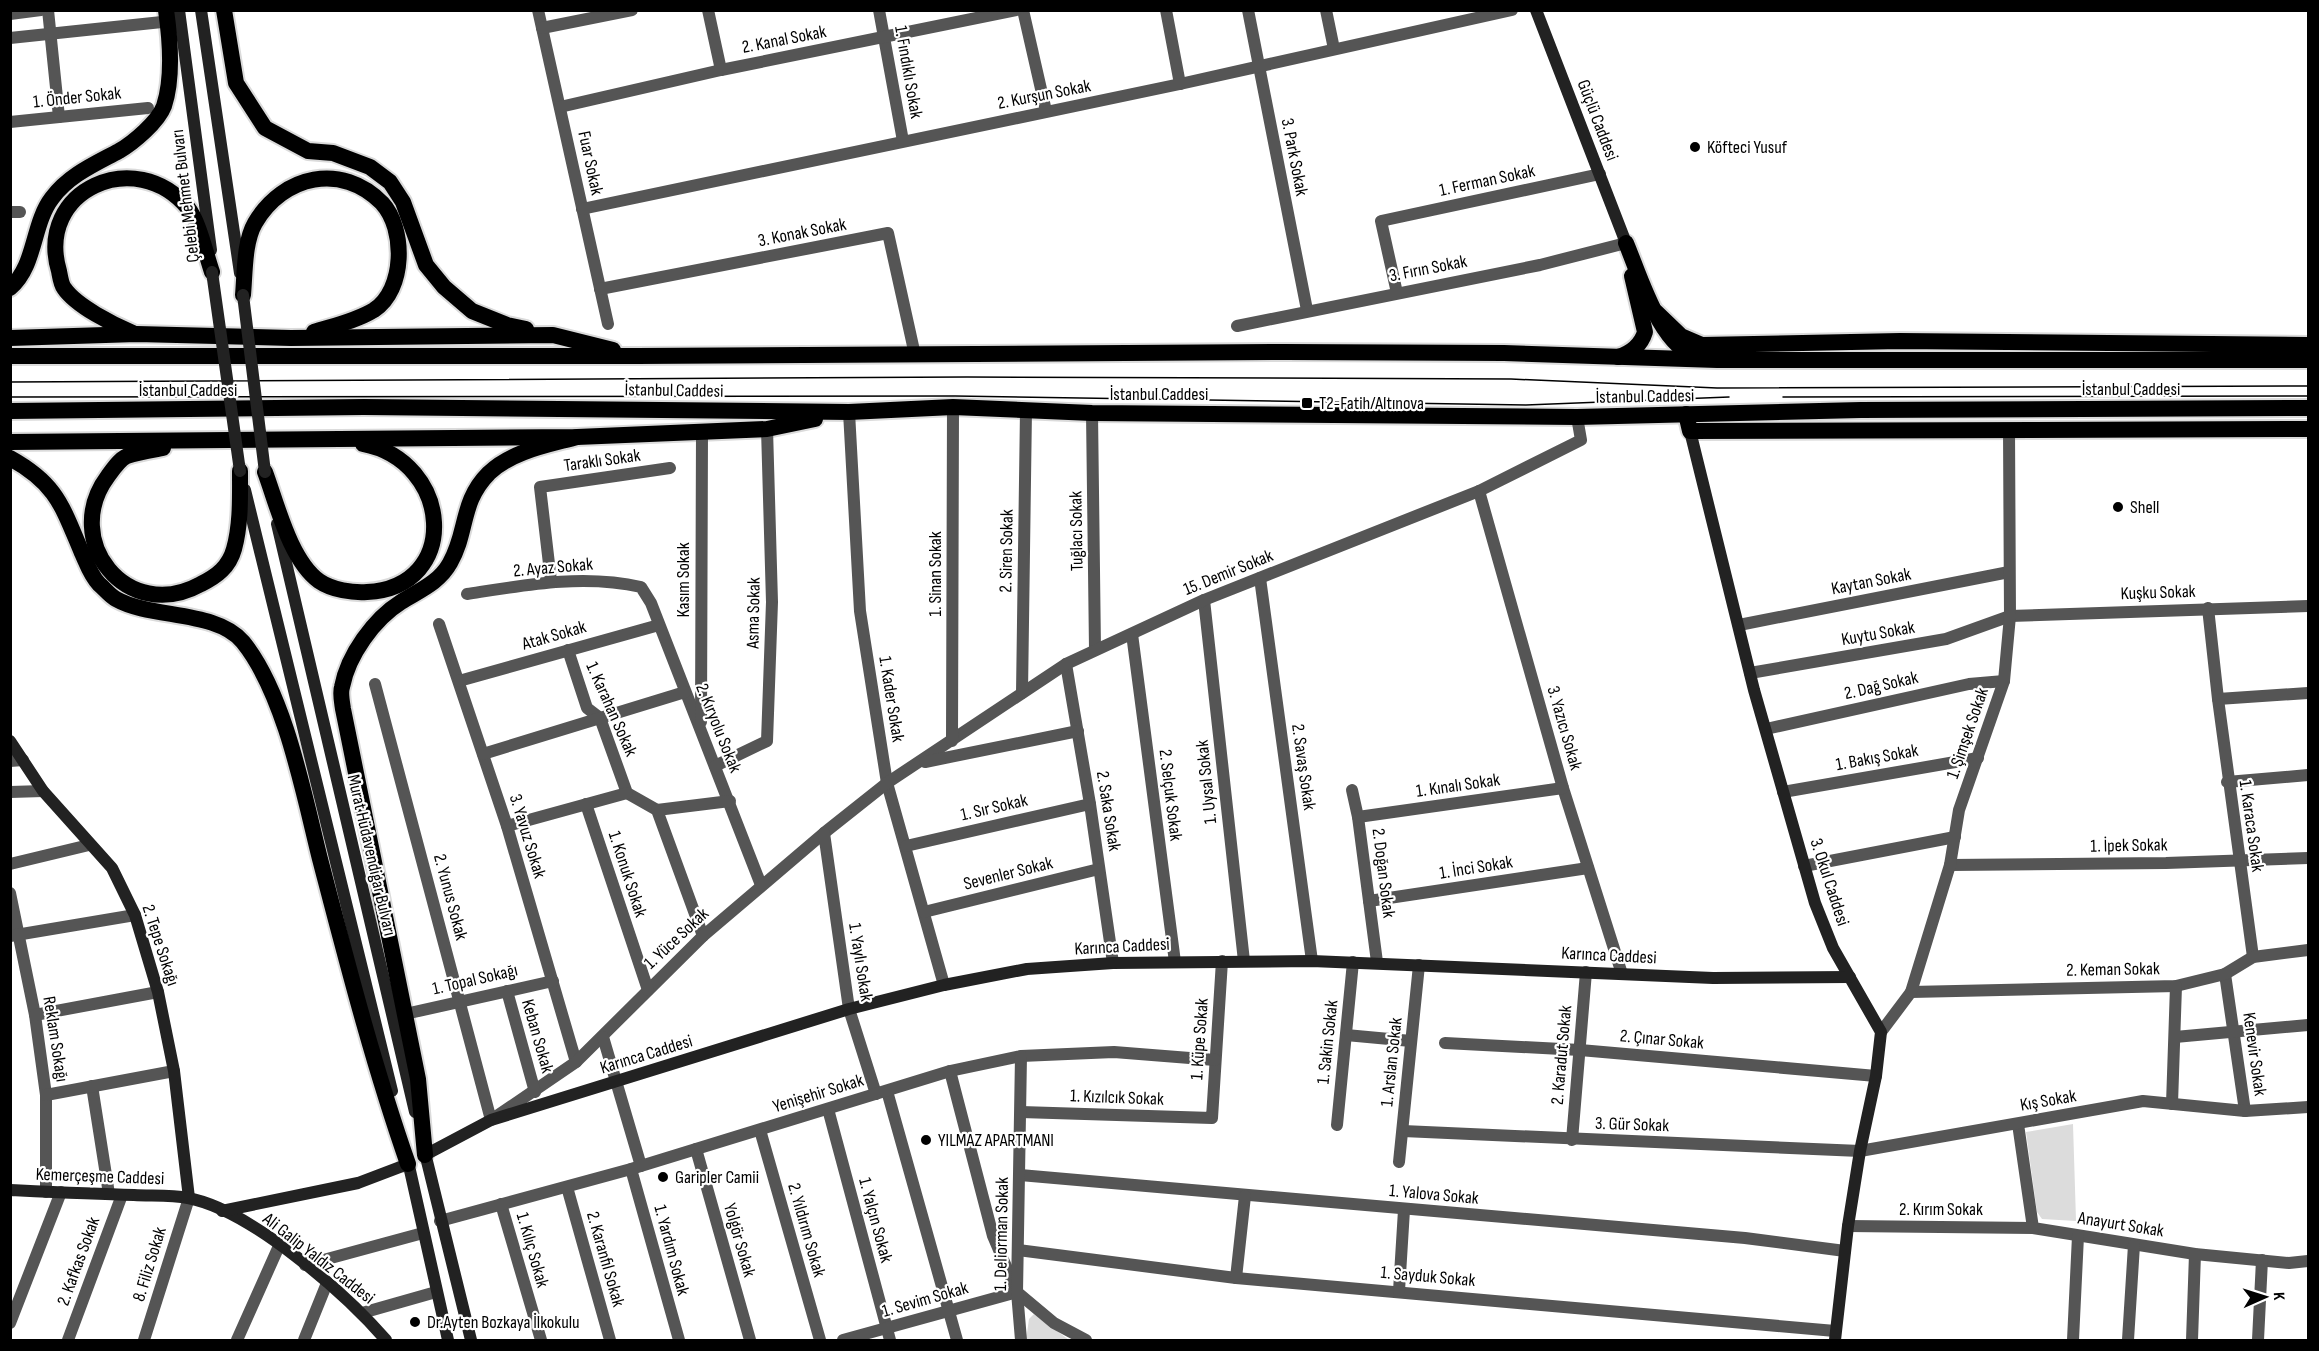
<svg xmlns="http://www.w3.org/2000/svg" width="2319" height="1351" viewBox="0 0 2319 1351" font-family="'Sofia Sans Condensed',sans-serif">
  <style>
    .green { fill: #dcdcdc }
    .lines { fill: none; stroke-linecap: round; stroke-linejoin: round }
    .trunk-casing { stroke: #dbdbdb; stroke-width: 20 }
    .minor { stroke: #555; stroke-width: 12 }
    .secondary { stroke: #222; stroke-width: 12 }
    .trunk { stroke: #000; stroke-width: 16 }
    .tram { stroke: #000; stroke-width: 1.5 }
    .secondary-bridge { stroke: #222; stroke-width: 12 }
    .poi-dot { fill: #000; stroke: #fff; stroke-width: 2 }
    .labels { text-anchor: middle; stroke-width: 4.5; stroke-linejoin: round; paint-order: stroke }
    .street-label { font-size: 18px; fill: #000; stroke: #fff }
    .poi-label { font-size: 18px; fill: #000; stroke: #fff; text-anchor: start }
  </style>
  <rect width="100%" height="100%" fill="#fff"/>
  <!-- green -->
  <g class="green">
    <path d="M2073,1124L2076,1221L2042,1219L2037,1212L2026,1132Z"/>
    <path d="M1034,1314L1069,1340H1026L1029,1319Z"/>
  </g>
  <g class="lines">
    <!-- trunk casing -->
    <g class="trunk-casing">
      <g id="trunk">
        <path d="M224,10L236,83L265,128L308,151L333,153L370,167L390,182L403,202L426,265L444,287L472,311L507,325L526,329"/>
        <path d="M1626,243C1640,276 1660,347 1698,357"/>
        <path d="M10,288C36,266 32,224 52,198C69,175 95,164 119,151C133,143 158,122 164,106C173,79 170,38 166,10"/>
        <path d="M243,295C245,273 244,242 255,223C283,175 342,162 382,203C406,229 405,290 374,310C356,321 333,326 314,332"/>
        <path d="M1656,312L1681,336L1702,345L1900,341L2308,345"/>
        <path d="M133,333C114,325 76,306 64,288C61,284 60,276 59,271C35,190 136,145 188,208C199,222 206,255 212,272"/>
        <path d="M10,338L137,334L291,338L553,335L613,350"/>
        <path d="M10,356H637L1286,352L1504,353L1717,360H2308"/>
        <path d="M1618,357C1631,353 1641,345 1645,332L1632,276"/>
        <path d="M10,411L364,407L849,412L953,407L1092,413L1577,417L1861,410L2308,408"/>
        <path d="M1686,414L1690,431L2308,429"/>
        <path d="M10,442L577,437L767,429L815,419"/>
        <path d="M163,448C152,450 138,452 127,456C120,459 113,469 108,476C60,540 127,625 201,584C217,576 229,567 234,549C241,524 240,497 240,471"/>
        <path d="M10,458C57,484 62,506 82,553C87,564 91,576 99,584C105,589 110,596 116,599C151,619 217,610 243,642C285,694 304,795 320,859C347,962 373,1064 408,1164"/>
        <path d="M265,472C277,504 290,560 319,581C332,590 353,593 367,592C462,587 452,461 363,444"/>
        <path d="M425,1155L418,1079L343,709C342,702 340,693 342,687C348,655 374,619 401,602C418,591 439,583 450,563C468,532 460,502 489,473C512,451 548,445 577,437"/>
      </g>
    </g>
    <!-- minor -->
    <g class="minor">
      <path d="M48,10L59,117"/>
      <path d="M538,10L608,324"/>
      <path d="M708,10L721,70"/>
      <path d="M879,10L903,141"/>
      <path d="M1023,10L1046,111"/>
      <path d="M1166,10L1180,84"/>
      <path d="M1248,10L1307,310"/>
      <path d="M1326,10L1334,49"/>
      <path d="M10,14L41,10"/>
      <path d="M542,28L632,10"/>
      <path d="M10,38L162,22"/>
      <path d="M560,107L721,70L1016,10"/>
      <path d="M10,122L148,108"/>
      <path d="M582,209L1180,84L1512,10"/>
      <path d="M10,212H20"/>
      <path d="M600,289L888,233L915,355"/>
      <path d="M1397,293L1381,221L1600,174"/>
      <path d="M1237,326L1540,265L1626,243"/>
      <path d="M849,412L860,611L887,783L944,985"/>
      <path d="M1092,413L1095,649"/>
      <path d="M1479,491L1563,788L1622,974"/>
      <path d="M1260,578L1312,961"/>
      <path d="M551,581L540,487L670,468"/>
      <path d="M467,594C525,585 583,574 641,587L651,603L761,885"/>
      <path d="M1204,600L1244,961"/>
      <path d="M2208,608L2218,699L2308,693"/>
      <path d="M439,624L507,826L576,1062"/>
      <path d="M1739,625L2009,572"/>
      <path d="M1132,634L1175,962"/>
      <path d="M568,650L587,708L600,718L627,793L657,810L703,936"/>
      <path d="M1066,664L1090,804L1113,963"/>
      <path d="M1750,673L1946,639L2010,616L2308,606"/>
      <path d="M459,681L659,625"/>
      <path d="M375,684L491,1120L576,1062L703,936L824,833L887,783L1066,664L1204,600L1479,491L1581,440L1577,417"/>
      <path d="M1022,693L1026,410"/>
      <path d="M2218,699L2253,957"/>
      <path d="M701,722L702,432"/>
      <path d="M1766,729L1969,684L2004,681"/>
      <path d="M952,741L953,407"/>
      <path d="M483,754L685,692"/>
      <path d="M10,761L23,760"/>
      <path d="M925,762L1078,731"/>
      <path d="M715,766L767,741L772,602L767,429"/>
      <path d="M2227,782L2308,775"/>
      <path d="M1352,790L1358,817L1377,962"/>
      <path d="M10,792L43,791"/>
      <path d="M1783,792L1978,758"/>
      <path d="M586,804L648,990"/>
      <path d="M657,810L730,801"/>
      <path d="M1358,817L1563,788"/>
      <path d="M507,826L627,793"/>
      <path d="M824,833L849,1009L876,1094"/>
      <path d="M906,846L1090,804"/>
      <path d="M10,864L89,845"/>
      <path d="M1950,865L2166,863L2308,858"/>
      <path d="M1804,866L1955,837"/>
      <path d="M10,893L35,1015L46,1095V1192"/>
      <path d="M1369,901L1588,868"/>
      <path d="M924,912L1099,869"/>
      <path d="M10,936L135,915"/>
      <path d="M2225,974L2245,1111L2308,1107"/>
      <path d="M507,991L535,1092"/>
      <path d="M1911,992L2176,986L2225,974L2253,957L2308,950"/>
      <path d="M405,1014L553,981"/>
      <path d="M35,1015L158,992"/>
      <path d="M1881,1032L1911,992L1950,865L1959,810L2004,681L2010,616L2009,429"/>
      <path d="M1346,1035L1411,1041"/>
      <path d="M603,1037L641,1166"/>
      <path d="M2175,1037L2308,1025"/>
      <path d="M1445,1043L1580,1050L1876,1076"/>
      <path d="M950,1071L993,1236L1017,1292L1054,1323L1086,1340"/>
      <path d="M92,1086L109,1194"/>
      <path d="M887,1091L957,1340"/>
      <path d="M46,1095L174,1071"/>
      <path d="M2172,1104L2176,986"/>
      <path d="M828,1109L890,1340"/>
      <path d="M1021,1112L1212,1118L1222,961"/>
      <path d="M2018,1124L2033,1228L2195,1254L2289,1263L2308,1261"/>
      <path d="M1337,1125L1353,962"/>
      <path d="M760,1130L820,1340"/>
      <path d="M1403,1131L1860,1151L2143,1101L2245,1111"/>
      <path d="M1572,1140L1586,972"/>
      <path d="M696,1149L750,1340"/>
      <path d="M1399,1162L1419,965"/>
      <path d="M631,1169L679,1340"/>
      <path d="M1020,1175L1745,1238L1845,1251"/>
      <path d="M567,1187L610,1340"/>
      <path d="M501,1204L541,1340"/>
      <path d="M440,1221L631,1169L950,1071L1021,1056L1114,1052L1215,1060"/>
      <path d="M1848,1226L2033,1228"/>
      <path d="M1018,1250L1236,1278L1835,1331"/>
      <path d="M305,1265L423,1233"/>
      <path d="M1236,1278L1245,1196"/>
      <path d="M1399,1291L1404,1210"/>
      <path d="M362,1313L436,1292"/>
      <path d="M10,1323L61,1192"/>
      <path d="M68,1340L122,1195"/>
      <path d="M144,1340L189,1198"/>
      <path d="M237,1340L279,1246"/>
      <path d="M304,1340L327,1283"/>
      <path d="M843,1340L1017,1292"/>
      <path d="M1021,1340L1017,1292L1021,1056"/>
      <path d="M2073,1340L2078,1236"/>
      <path d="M2128,1340L2134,1245"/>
      <path d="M2192,1340L2195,1254"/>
      <path d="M2258,1340L2262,1260"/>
    </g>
    <!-- secondary -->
    <g class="secondary">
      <path d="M179,10L211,250"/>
      <path d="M201,10L240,273"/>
      <path d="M1536,10L1626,243"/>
      <path d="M1690,431L1754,690L1815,903L1833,948L1881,1032L1876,1076L1860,1151L1848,1226L1835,1340"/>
      <path d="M245,490L392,1091"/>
      <path d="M277,524L415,1112"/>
      <path d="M10,741L43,791L112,868L135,915L158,992L174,1071L189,1198"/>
      <path d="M424,1149L471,1340"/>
      <path d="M425,1155L491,1120L849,1009L944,985L1027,969L1113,963L1312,961L1713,978L1850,977"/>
      <path d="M407,1157L448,1340"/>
      <path d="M10,1190C52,1192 93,1194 134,1195C151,1196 171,1195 188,1198C251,1210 345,1293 386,1340"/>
      <path d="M222,1211L358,1183L408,1164"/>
    </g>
    <!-- trunk -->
    <use href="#trunk" class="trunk"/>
    <!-- tram -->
    <g class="tram">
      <path d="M10,382L967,377L1511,379L1717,388L2308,386"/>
      <path d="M10,397L955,396L1526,405L1729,397"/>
      <path d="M1783,397L2308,396"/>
    </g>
    <!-- secondary-bridge -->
    <g class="secondary-bridge">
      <path d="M212,272L240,471"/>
      <path d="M243,295L265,472"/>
    </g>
  </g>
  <!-- markers -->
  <g class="poi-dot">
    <circle cx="1695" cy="147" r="6"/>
    <rect x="1301" y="397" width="12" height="12" rx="3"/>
    <circle cx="2118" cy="507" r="6"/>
    <circle cx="926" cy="1140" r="6"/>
    <circle cx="663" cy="1177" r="6"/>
    <circle cx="415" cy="1322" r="6"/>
  </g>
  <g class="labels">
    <!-- street labels -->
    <g class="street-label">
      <text transform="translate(784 39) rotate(-11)" y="6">2. Kanal Sokak</text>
      <text transform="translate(909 72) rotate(80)" y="6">1. Fındıklı Sokak</text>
      <text transform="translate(1044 94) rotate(-11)" y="6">2. Kurşun Sokak</text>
      <text transform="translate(77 97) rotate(-6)" y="6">1. Önder Sokak</text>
      <text transform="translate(1598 120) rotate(69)" y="6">Güçlü Caddesi</text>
      <text transform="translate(1295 157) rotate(79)" y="6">3. Park Sokak</text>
      <text transform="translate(591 163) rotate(78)" y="6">Fuar Sokak</text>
      <text transform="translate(1487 180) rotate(-12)" y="6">1. Ferman Sokak</text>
      <text transform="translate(185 196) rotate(-97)" y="6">Çelebi Mehmet Bulvarı</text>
      <text transform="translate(802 232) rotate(-11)" y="6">3. Konak Sokak</text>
      <text transform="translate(1428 268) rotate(-11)" y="6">3. Fırın Sokak</text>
      <text x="2131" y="395">İstanbul Caddesi</text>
      <text x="188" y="396">İstanbul Caddesi</text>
      <text transform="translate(674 390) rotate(1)" y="6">İstanbul Caddesi</text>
      <text x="1159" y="400">İstanbul Caddesi</text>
      <text transform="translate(1645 396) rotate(-1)" y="6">İstanbul Caddesi</text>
      <text transform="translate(602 460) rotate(-8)" y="6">Taraklı Sokak</text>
      <text transform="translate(1076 531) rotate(-91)" y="6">Tuğlacı Sokak</text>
      <text transform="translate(1006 551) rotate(-89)" y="6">2. Siren Sokak</text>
      <text transform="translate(553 567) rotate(-5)" y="6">2. Ayaz Sokak</text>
      <text transform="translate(1228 572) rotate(-22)" y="6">15. Demir Sokak</text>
      <text transform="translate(935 574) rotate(-90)" y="6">1. Sinan Sokak</text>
      <text transform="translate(683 580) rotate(-90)" y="6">Kasım Sokak</text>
      <text transform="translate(1871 581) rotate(-11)" y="6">Kaytan Sokak</text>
      <text transform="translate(2158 592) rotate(-2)" y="6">Kuşku Sokak</text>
      <text transform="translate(753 613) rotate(-89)" y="6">Asma Sokak</text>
      <text transform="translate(1878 633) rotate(-10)" y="6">Kuytu Sokak</text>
      <text transform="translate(554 635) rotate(-16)" y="6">Atak Sokak</text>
      <text transform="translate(1881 685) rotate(-13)" y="6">2. Dağ Sokak</text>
      <text transform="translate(892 699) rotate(81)" y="6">1. Kader Sokak</text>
      <text transform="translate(612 709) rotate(66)" y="6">1. Karahan Sokak</text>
      <text transform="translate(719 728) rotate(68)" y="6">2. Kıryolu Sokak</text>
      <text transform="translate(1565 728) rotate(74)" y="6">3. Yazıcı Sokak</text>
      <text transform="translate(1967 733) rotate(-71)" y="6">1. Şimşek Sokak</text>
      <text transform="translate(1877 757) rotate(-10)" y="6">1. Bakış Sokak</text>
      <text transform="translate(1304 767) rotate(82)" y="6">2. Savaş Sokak</text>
      <text transform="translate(1206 782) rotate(-96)" y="6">1. Uysal Sokak</text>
      <text transform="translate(1458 785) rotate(-8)" y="6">1. Kınalı Sokak</text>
      <text transform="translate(1171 795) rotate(83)" y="6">2. Selçuk Sokak</text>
      <text transform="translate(994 807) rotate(-13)" y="6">1. Sır Sokak</text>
      <text transform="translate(1109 811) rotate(81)" y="6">2. Saka Sokak</text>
      <text transform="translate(2252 826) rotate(82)" y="6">1. Karaca Sokak</text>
      <text transform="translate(528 836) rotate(73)" y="6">3. Yavuz Sokak</text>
      <text transform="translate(2129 845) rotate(-1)" y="6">1. İpek Sokak</text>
      <text transform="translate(372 855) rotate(77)" y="6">Murat Hüdavendigar Bulvarı</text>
      <text transform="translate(1476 867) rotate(-9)" y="6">1. İnci Sokak</text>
      <text transform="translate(1008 873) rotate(-14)" y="6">Sevenler Sokak</text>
      <text transform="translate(1384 873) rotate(83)" y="6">2. Doğan Sokak</text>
      <text transform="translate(628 874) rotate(72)" y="6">1. Konuk Sokak</text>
      <text transform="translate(1830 882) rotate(72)" y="6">3. Okul Caddesi</text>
      <text transform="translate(451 897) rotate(75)" y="6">2. Yunus Sokak</text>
      <text transform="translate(676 938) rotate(-43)" y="6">1. Yüce Sokak</text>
      <text transform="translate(161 945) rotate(72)" y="6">2. Tepe Sokağı</text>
      <text transform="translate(1122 946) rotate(-3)" y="6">Karınca Caddesi</text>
      <text transform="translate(1609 955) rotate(3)" y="6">Karınca Caddesi</text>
      <text transform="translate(861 962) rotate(81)" y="6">1. Yaylı Sokak</text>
      <text transform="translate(2113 969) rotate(-1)" y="6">2. Keman Sokak</text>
      <text transform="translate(475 979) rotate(-13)" y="6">1. Topal Sokağı</text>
      <text transform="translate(538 1036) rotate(74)" y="6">Keban Sokak</text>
      <text transform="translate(56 1039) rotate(81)" y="6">Reklam Sokağı</text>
      <text transform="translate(1199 1039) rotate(-86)" y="6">1. Küpe Sokak</text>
      <text transform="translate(1662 1039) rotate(5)" y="6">2. Çınar Sokak</text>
      <text transform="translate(1327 1042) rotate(-84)" y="6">1. Sakin Sokak</text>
      <text transform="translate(646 1054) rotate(-17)" y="6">Karınca Caddesi</text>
      <text transform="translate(2255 1054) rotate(82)" y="6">Kenevir Sokak</text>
      <text transform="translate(1561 1055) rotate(-85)" y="6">2. Karadut Sokak</text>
      <text transform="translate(1391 1062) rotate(-84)" y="6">1. Arslan Sokak</text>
      <text transform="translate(818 1093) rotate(-17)" y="6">Yenişehir Sokak</text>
      <text transform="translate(1117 1097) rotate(2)" y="6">1. Kızılcık Sokak</text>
      <text transform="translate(2048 1100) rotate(-10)" y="6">Kış Sokak</text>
      <text transform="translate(1632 1124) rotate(2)" y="6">3. Gür Sokak</text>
      <text transform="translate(100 1176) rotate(2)" y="6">Kemerçeşme Caddesi</text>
      <text transform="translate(1434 1194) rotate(5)" y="6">1. Yalova Sokak</text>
      <text x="1941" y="1215">2. Kırım Sokak</text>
      <text transform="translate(876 1220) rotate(75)" y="6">1. Yalçın Sokak</text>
      <text transform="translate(2121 1224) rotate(9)" y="6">Anayurt Sokak</text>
      <text transform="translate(807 1230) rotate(74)" y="6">2. Yıldırım Sokak</text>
      <text transform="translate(1001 1234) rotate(-89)" y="6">1. Deliorman Sokak</text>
      <text transform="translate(740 1240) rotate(74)" y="6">Yolgör Sokak</text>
      <text transform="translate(533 1250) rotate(74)" y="6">1. Kılıç Sokak</text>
      <text transform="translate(672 1250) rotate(75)" y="6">1. Yardım Sokak</text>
      <text transform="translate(319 1258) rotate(38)" y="6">Ali Galip Yaldız Caddesi</text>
      <text transform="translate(606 1259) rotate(74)" y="6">2. Karanfil Sokak</text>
      <text transform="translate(78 1261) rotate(-70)" y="6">2. Kafkas Sokak</text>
      <text transform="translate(149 1264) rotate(-73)" y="6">8. Filiz Sokak</text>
      <text transform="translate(1428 1276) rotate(5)" y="6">1. Sayduk Sokak</text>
      <text transform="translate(925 1299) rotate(-16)" y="6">1. Sevim Sokak</text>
    </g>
    <!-- poi labels -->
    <g class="poi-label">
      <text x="1707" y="153">Köfteci Yusuf</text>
      <text x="1319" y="409">T2-Fatih/Altınova</text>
      <text x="2130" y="513">Shell</text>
      <text x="938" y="1146">YILMAZ APARTMANI</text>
      <text x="675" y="1183">Garipler Camii</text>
      <text x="427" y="1328">Dr.Ayten Bozkaya İlkokulu</text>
    </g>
  </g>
  <!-- border -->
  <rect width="2319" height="1351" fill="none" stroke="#000000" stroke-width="24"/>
  <!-- north arrow -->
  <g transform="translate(2265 1297) rotate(87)" stroke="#ffffff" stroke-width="4.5" paint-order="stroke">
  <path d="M0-4.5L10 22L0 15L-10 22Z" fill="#000000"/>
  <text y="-9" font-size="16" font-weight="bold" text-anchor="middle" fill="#000000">K</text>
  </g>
</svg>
